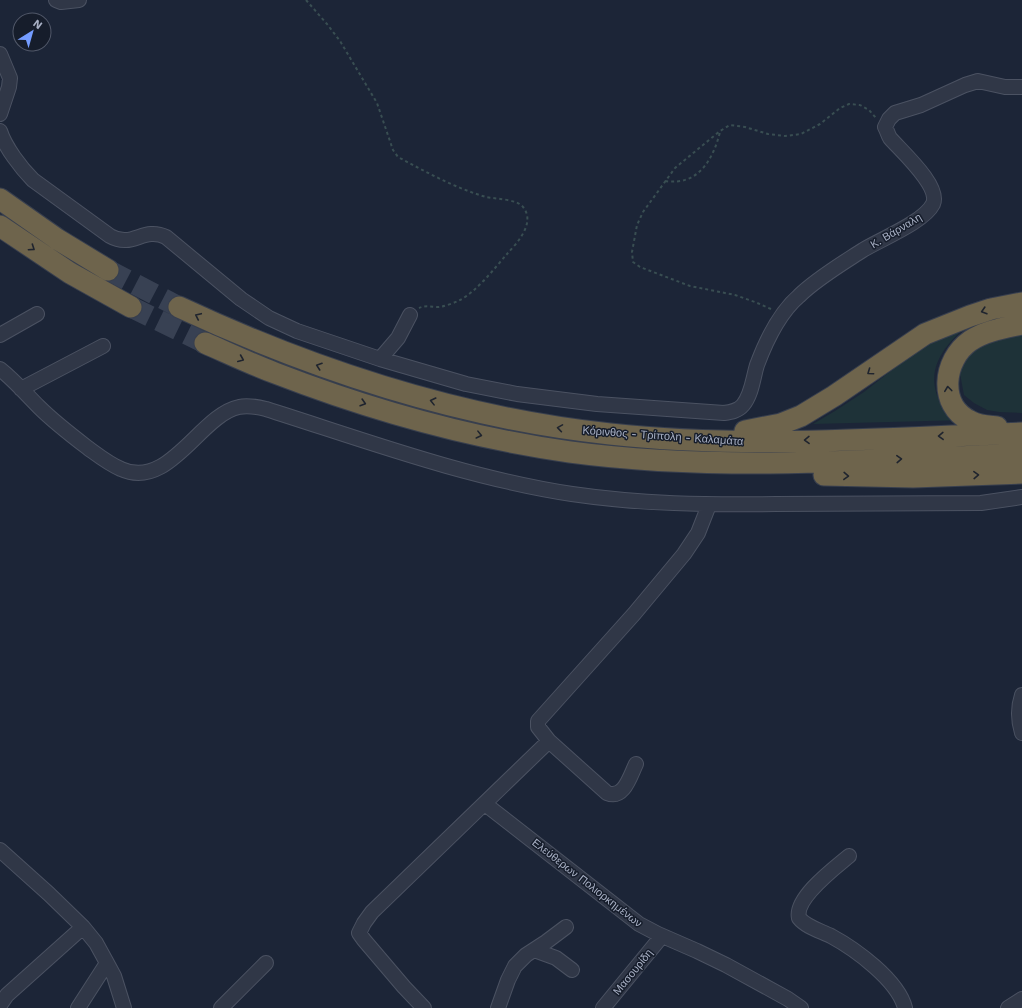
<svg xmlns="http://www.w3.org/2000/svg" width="1022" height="1008" viewBox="0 0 1022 1008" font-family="'Work Sans',sans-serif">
<rect width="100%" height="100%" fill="#1c2537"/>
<path fill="#1e3238" d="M197,324L494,424L1022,440V445L775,455L612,448L494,430L351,392L208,336L195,330Z
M968,325C948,342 928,364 936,392C938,399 941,407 946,411C951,415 960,417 966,420L813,424L835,411L864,392L915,352L935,340Z
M1022,328V413L999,412L987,410L974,403L964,395L960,374L961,364L976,346Z"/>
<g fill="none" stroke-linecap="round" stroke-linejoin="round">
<path stroke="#384153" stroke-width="21" stroke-dasharray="21 10" stroke-linecap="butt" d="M108,270L179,307
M131,307L205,343"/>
<g stroke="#4b5262" stroke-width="16">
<path id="minor" d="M56,0L61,2L79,0
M0,54L10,78L9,87L0,114
M0,131C5,147 21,168 33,180L110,236C133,249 143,226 166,237L241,299L269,318L297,331L380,359L466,384L517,394L597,404L724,413C731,412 738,411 743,405C752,394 753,378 757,365C766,341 779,313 799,296C816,279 843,263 863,250C881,239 924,222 933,204C941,186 901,151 890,138C888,135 887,130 885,127L889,119L895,113L921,105L965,85L978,81L1005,87H1022
M0,335L37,314
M380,359L398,338L410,315
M0,369C14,380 26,394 39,407C54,422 71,435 88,448C99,456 109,464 121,469C169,491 200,415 239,407C247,405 258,407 266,409C367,441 467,478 572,494C640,504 708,505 776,504C845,504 913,503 981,503L1022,497
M21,389L103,346
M1022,695C1018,707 1018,720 1022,733
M636,764C630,776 624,800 607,793L549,741L538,727V721L634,614L684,554L698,533L709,505
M485,804L639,924L658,934L697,951L726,965L788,999L801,1008
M0,850L49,894L83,927L96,943L107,963L114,976L124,1008
M849,856C836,867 794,898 799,918C806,927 821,931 831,936C855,949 898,980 905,1008
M534,950L556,958L572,970
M0,1005L7,995L83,927
M78,1008L107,963
M221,1008L266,963
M424,1008L404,987L364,940L359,933L364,923L372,912L549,741
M498,1008L508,980L515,966L526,955L546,942L566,927
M603,1008L662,936
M1008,1008L1022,999"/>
</g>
<g stroke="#383f4e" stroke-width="23">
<path id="highway" d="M0,199L57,239L108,270
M0,226L70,273L131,307
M179,307C316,371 460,418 610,434C746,449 886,438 1022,433
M205,343C228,353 251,364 275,373C368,409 471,438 570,452C720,472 872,460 1022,454
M997,427C988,426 978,426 970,421C938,405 943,360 970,341C985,331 1004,328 1022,324
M745,431L781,424L801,416L834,396L925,334L970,316L991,309L1022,303
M824,475L913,477L1022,473"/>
</g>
<path stroke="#394e52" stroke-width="2" stroke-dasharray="3 3" stroke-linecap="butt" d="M306,0L327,24L340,41L377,103L393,150L398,157C426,172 455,188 486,197C496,199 517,199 523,207C536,223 517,243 507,254C494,269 477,291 460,300C454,303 446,306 439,307C432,307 426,305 419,308
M665,181C698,186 713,160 720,132
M771,309L755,302L735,295L690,286L640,267L633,262L632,252L637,225L643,212L675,168L720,131L730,125L745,127L768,134L785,136L801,134L820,124L840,108L849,104L860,105L869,110L876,118"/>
<use href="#minor" stroke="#303747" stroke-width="14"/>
<use href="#highway" stroke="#6e644c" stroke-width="21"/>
</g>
<defs><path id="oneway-chevron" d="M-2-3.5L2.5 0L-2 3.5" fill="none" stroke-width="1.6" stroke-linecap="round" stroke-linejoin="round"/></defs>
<g stroke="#1f242e">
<use href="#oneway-chevron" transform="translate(32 248) rotate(34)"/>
<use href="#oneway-chevron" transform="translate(984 311) rotate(163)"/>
<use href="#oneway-chevron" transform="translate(198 316) rotate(-155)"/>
<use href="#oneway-chevron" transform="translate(241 359) rotate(23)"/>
<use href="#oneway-chevron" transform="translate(319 366) rotate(-161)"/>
<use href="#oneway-chevron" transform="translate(870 372) rotate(145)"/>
<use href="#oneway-chevron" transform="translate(948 389) rotate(-97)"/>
<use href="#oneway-chevron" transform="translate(433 401) rotate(-166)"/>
<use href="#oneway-chevron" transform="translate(363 403) rotate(17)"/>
<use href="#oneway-chevron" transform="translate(560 428) rotate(-171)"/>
<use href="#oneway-chevron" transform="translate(479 435) rotate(14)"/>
<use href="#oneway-chevron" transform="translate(941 436) rotate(178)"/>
<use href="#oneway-chevron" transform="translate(807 440) rotate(179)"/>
<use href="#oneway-chevron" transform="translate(899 459) rotate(-3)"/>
<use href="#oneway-chevron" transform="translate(976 475) rotate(-2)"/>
<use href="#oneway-chevron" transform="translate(846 476) rotate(2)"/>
</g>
<g text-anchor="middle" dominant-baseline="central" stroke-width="3" stroke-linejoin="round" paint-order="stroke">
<g font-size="11" fill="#a9b1c5" stroke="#161d2b">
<text transform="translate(896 231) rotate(-31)">Κ. Βάρναλη</text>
<text transform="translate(663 436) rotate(4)">Κόρινθος - Τρίπολη - Καλαμάτα</text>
<text transform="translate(587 883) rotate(38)">Ελεύθερων Πολιορκημένων</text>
<text transform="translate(633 972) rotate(-51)">Μασουρίδη</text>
</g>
</g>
<g transform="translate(32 32) rotate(37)"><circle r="19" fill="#161d2b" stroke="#515869"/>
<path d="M0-3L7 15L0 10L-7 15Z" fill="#749cff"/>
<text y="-6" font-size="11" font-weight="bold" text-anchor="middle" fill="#a9b1c5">N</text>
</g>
</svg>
